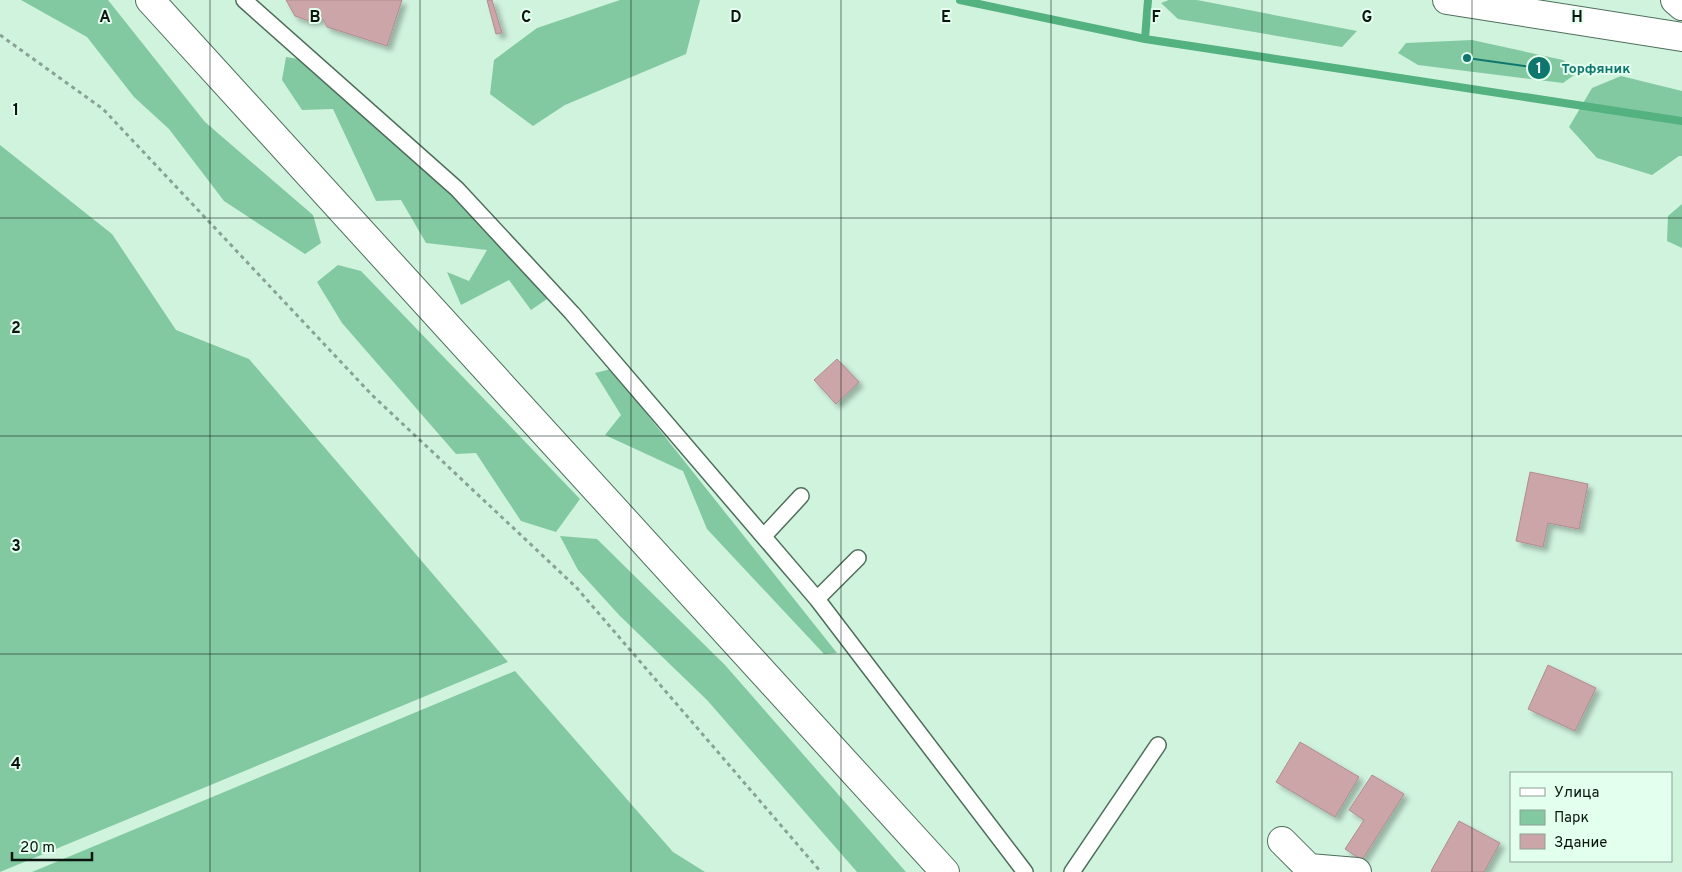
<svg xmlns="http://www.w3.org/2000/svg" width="1682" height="872" viewBox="0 0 1682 872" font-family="Overpass,sans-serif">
<defs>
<filter id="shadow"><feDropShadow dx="4.5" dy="4.5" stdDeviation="2.5" flood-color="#0004"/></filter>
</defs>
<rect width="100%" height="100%" fill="#d0f3de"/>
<path fill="#82c9a1" d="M21,0H108L205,122L313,215L321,243L305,254L224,201L169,129L134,97L87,37Z
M620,0H700L686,54L565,105L533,126L490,94L494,60L537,28Z
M1169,0H1197L1357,31L1342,47L1178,19L1161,3Z
M1472,40L1563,60L1577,73L1563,83L1418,65L1398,53L1406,43Z
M286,57L305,60L525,261L547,299L531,310L509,280L461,305L447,272L469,281L487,250L426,243L401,200L376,201L333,109L302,110L282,80Z
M1621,76L1682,91V156H1679L1652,175L1597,158L1569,127L1592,88Z
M0,145L112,234L176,330L249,359L508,662L0,872Z
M1682,204V248L1667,241L1668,216Z
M338,265L361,271L580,499L556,532L521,521L476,453L456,454L342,323L317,282Z
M611,369L837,653L824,654L707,529L683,471L605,435L621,415L595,373Z
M560,536L597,539L725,665L906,872H857L707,700L620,616L578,570Z
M515,671L673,852L705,872H32Z"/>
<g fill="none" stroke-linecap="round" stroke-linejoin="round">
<path stroke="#54b180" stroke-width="8" d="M960,0L1145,39L1148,0
M1145,39L1682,121"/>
</g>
<path fill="#cca5a8" stroke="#b28c8f" filter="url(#shadow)" d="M286,0H402L387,46L327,27L323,19L309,21L295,16Z
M487,0H492L502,33L496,34Z
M837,359L859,382L836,404L814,380Z
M1530,472L1588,484L1579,529L1548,523L1543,547L1516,541Z
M1548,665L1596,688L1575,731L1528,709Z
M1300,742L1359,777L1335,817L1276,782Z
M1372,775L1404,794L1362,860L1345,849L1364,820L1349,810Z
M1459,821L1500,843L1484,872H1432L1431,871Z"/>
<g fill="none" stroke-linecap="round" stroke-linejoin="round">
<g stroke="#4e6e5b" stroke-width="18">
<path id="service" d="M244,0L457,189L572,313L817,599L1025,872
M764,536L801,496
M817,599L858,558
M1072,872L1158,745"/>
</g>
<g stroke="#4e6e5b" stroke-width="30">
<path id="minor" d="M1282,841L1309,868L1357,872"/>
</g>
<g stroke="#4e6e5b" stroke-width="30">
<path id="secondary" d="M150,0L945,872"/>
</g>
<g stroke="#4e6e5b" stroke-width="30">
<path id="trunk" d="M1447,0L1682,37
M1675,0L1682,6"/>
</g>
<path stroke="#88a393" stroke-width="3" stroke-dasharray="4 4" stroke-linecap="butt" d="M0,35L103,109L372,395L576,587L821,872"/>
<use href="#service" stroke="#fff" stroke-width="15"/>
<use href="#minor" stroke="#fff" stroke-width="28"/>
<use href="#secondary" stroke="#fff" stroke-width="28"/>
<use href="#trunk" stroke="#fff" stroke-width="28"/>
</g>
<path fill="none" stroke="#09150e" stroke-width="1" stroke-opacity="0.55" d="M210,0V872M420,0V872M631,0V872M841,0V872M1051,0V872M1262,0V872M1472,0V872M0,218H1682M0,436H1682M0,654H1682"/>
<g font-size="16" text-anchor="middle" font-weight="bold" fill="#09150e" stroke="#e3ffed" stroke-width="4" stroke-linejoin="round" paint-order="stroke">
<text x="105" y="22">A</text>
<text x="315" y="22">B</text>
<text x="526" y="22">C</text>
<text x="736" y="22">D</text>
<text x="946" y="22">E</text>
<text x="1156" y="22">F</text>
<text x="1367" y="22">G</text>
<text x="1577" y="22">H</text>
<text x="16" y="115">1</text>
<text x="16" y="333">2</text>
<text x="16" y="551">3</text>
<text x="16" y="769">4</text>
</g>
<path fill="none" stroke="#0f766e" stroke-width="2" d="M1467 58L1539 68"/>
<g fill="#0f766e" stroke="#e3ffed" stroke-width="2">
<circle cx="1467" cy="58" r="5"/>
<circle cx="1539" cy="68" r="12"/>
</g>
<g font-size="15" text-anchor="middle" font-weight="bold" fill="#fff">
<text x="1539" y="73">1</text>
</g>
<g font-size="14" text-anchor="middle" font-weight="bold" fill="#0f766e" stroke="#e3ffed" stroke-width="4" stroke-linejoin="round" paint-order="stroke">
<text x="1596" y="73">Торфяник</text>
</g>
<rect x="1510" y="772" width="162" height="90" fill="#e3ffed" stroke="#8ca194"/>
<rect x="1520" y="788" width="25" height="8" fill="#ffffff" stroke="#8ca194"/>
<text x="1554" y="797" font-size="15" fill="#09150e">Улица</text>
<rect x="1520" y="810" width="25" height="15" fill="#82c9a1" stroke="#8ca194"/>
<text x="1554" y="822" font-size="15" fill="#09150e">Парк</text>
<rect x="1520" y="834" width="25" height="15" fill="#cca5a8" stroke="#8ca194"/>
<text x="1554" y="847" font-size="15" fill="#09150e">Здание</text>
<path d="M12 852v8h80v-8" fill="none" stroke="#09150e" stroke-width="2.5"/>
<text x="20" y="852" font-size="15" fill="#09150e" stroke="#e3ffed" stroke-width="4" paint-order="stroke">20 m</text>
</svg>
